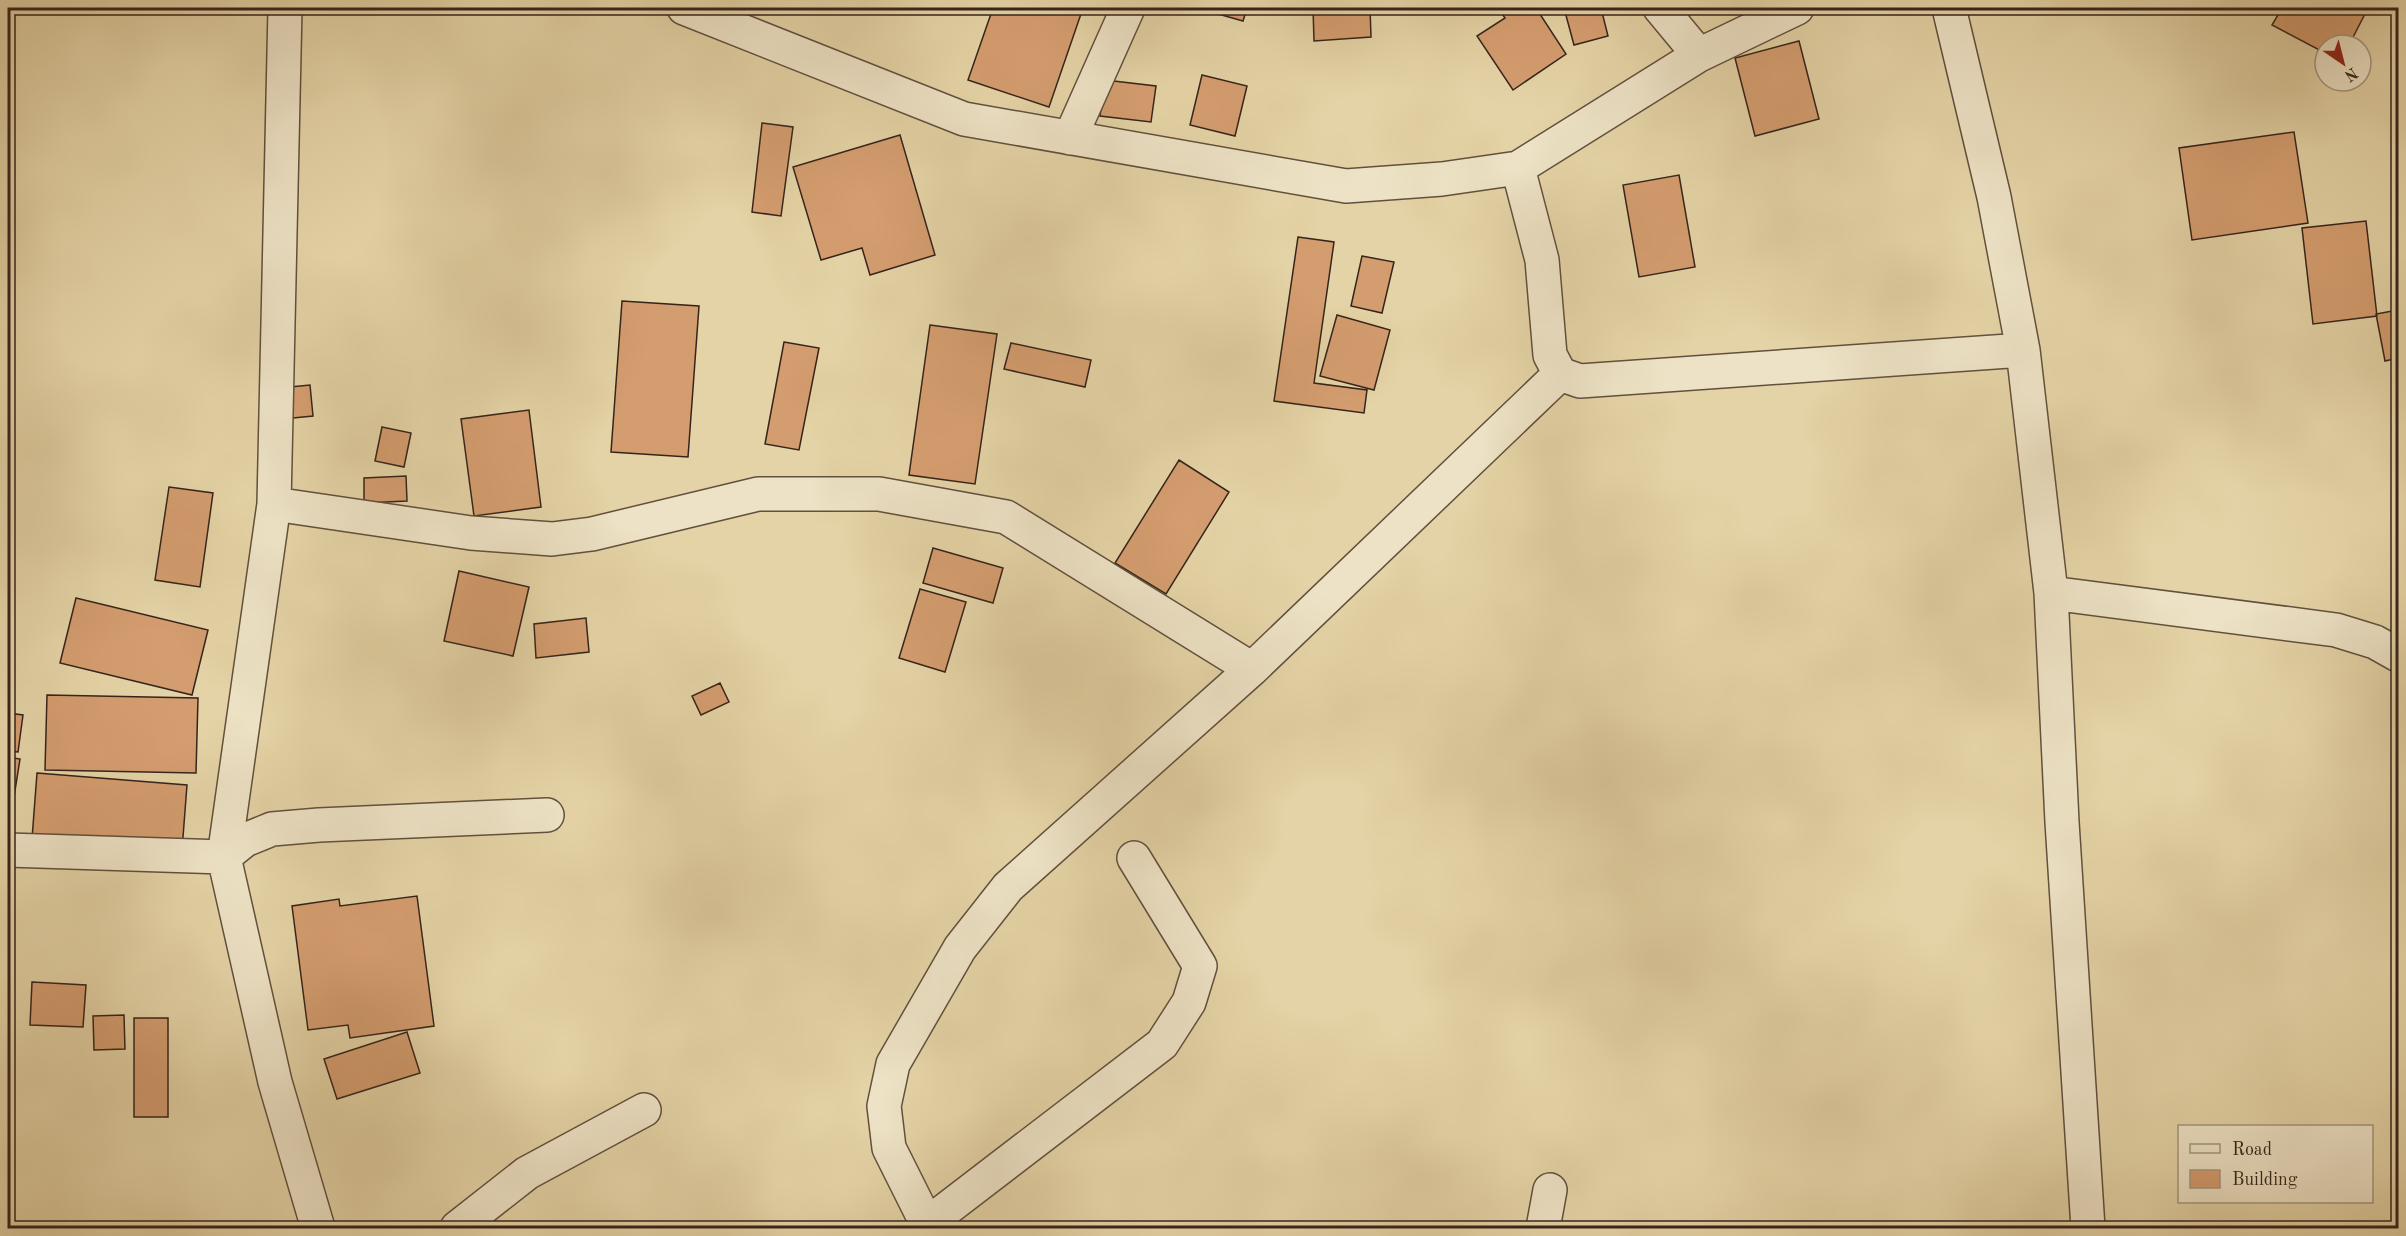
<svg xmlns="http://www.w3.org/2000/svg" width="2406" height="1236" viewBox="0 0 2406 1236" font-family="'Old Standard TT',serif">
<rect width="100%" height="100%" fill="#e4d3a6"/>
<filter id="stains"><feTurbulence type="fractalNoise" baseFrequency=".00333" numOctaves="4"/><feColorMatrix values="0 0 0 0 .2 0 0 0 0 .09 0 0 0 0 .02 0 0 0 .5 -.17"/></filter>
<radialGradient id="worn" r=".72"><stop offset=".6" stop-color="#630" stop-opacity="0"/><stop offset="1" stop-color="#630" stop-opacity=".3"/></radialGradient>
<path fill="#d49d6f" stroke="#36241b" stroke-width="1.5" d="M993,8H1083L1049,107L968,80Z
M1197,8H1247L1243,21Z
M1313,8H1370L1371,37L1314,41Z
M1498,8H1536L1566,54L1513,90L1477,36L1505,18Z
M1564,8H1601L1608,36L1574,45Z
M2282,8H2368L2349,45H2325V53L2272,25Z
M2282,8H2368L2349,45H2325V53L2272,25Z
M1799,41L1819,119L1755,136L1735,58Z
M1202,75L1247,86L1235,136L1190,125Z
M1105,80L1156,86L1151,122L1100,116Z
M762,123L793,127L781,216L752,212Z
M2294,132L2308,223L2192,240L2179,148Z
M2294,132L2308,223L2192,240L2179,148Z
M900,135L935,255L870,275L862,248L821,260L793,167Z
M1679,175L1695,267L1639,277L1623,185Z
M2366,221L2377,316L2313,324L2302,228Z
M2366,221L2377,316L2313,324L2302,228Z
M1298,237L1334,242L1314,383L1367,390L1364,413L1274,401Z
M1362,256L1394,262L1382,313L1351,306Z
M622,301L699,306L688,457L611,452Z
M2398,310V358L2385,361L2376,314Z
M2398,310V358L2385,361L2376,314Z
M1337,315L1390,330L1374,390L1320,376Z
M930,325L997,334L975,484L909,475Z
M784,342L819,348L799,450L765,444Z
M1011,343L1091,360L1085,387L1004,369Z
M310,385L313,416L283,419L280,388Z
M529,410L541,507L474,516L461,419Z
M382,427L411,433L404,467L375,461Z
M1179,460L1229,492L1166,594L1115,563Z
M406,476L407,501L364,503V478Z
M169,487L213,493L200,587L155,580Z
M933,548L1003,568L993,603L923,583Z
M459,571L529,587L513,656L444,641Z
M920,589L966,602L945,672L899,658Z
M76,598L208,630L192,695L60,663Z
M586,618L589,652L536,658L534,624Z
M720,683L729,702L701,715L692,696Z
M47,695L198,698L196,773L45,770Z
M8,713L23,715L18,752L8,751Z
M8,757L20,759L8,835Z
M37,773L187,785L182,850L32,839Z
M417,896L434,1026L350,1038L348,1025L308,1030L292,906L339,899L340,906Z
M32,982L86,985L83,1027L30,1025Z
M124,1015L125,1049L94,1050L93,1016Z
M134,1018H168V1117H134Z
M407,1032L420,1073L337,1099L324,1059Z"/>
<g fill="none" stroke-linecap="round" stroke-linejoin="round">
<g stroke="#62503e" stroke-width="36">
<path id="minor" d="M285,8L274,504L224,857L275,1082L318,1228
M684,8L964,119L1346,186L1442,179L1518,168L1699,55L1797,8
M1660,8L1699,55
M1949,8L1994,197L2023,350L2051,593L2062,822L2088,1228
M1070,138L1128,8
M1518,168L1542,260L1550,355L1560,374L1580,381L2023,350
M274,504L471,533L552,539L592,534L758,494H879L1006,517L1252,669
M2051,593L2336,630L2375,642L2398,655
M8,850L224,857L245,840L272,829L319,825L547,815
M927,1224L1162,1044L1189,1002L1200,966L1134,858
M457,1228L527,1173L644,1110
M929,1228L889,1148L884,1106L893,1064L960,948L1008,887L1252,669L1560,374
M1543,1228L1550,1190"/>
</g>
<use href="#minor" stroke="#ede2c5" stroke-width="33"/>
</g>
<rect width="2406" height="1236" fill="none" stroke="#e4d3a6" stroke-width="30"/>
<rect x="9" y="9" width="2388" height="1218" fill="none" stroke="#36241b" stroke-width="3"/>
<rect x="15" y="15" width="2376" height="1206" fill="none" stroke="#36241b" stroke-width="1.5"/>
<rect x="2178" y="1125" width="195" height="78" fill="#ede2c5" stroke="#a49681" stroke-width="1.5"/>
<rect x="2190" y="1144" width="30" height="9" fill="#ede2c5" stroke="#a49681" stroke-width="1.5"/>
<text x="2232" y="1155" font-size="18" fill="#36241b">Road</text>
<rect x="2190" y="1170" width="30" height="18" fill="#d49d6f" stroke="#a49681" stroke-width="1.5"/>
<text x="2232" y="1185" font-size="18" fill="#36241b">Building</text>
<g transform="translate(2343 63) rotate(145)"><circle r="28" fill="#ede2c5" stroke="#a49681" stroke-width="1.5"/>
<path d="M0-4.5L10 22L0 15L-10 22Z" fill="#8f2418"/>
<text y="-9" font-size="16" font-weight="bold" text-anchor="middle" fill="#36241b">N</text>
</g>
<rect width="100%" height="100%" filter="url(#stains)"/>
<rect width="100%" height="100%" fill="url(#worn)"/>
</svg>
